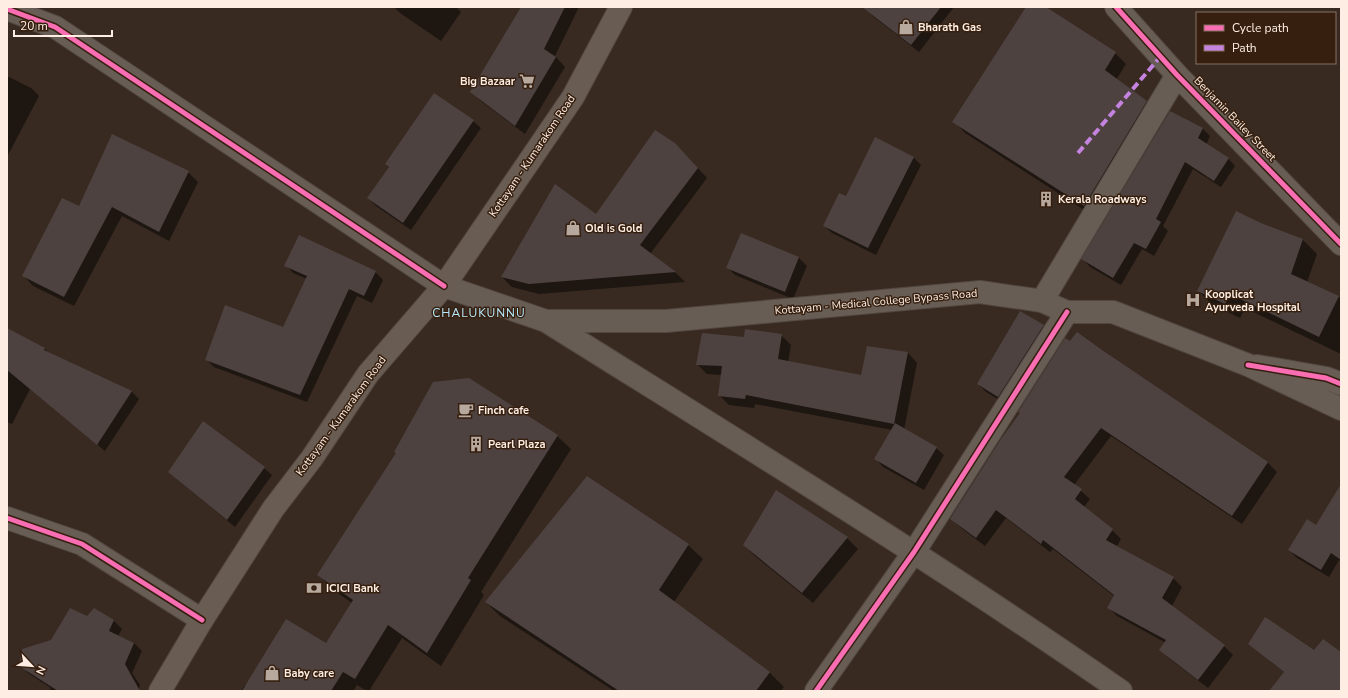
<svg xmlns="http://www.w3.org/2000/svg" width="1348" height="698" viewBox="0 0 1348 698" font-family="'Nunito Sans',sans-serif">
<rect width="100%" height="100%" fill="#382a21"/>
<path fill="#0007" d="M394,7H456L461,12L441,41L400,13Z
M521,7H579L555,56L565,67L525,134L481,101L472,92L522,8Z
M868,7H954L919,52L874,17L866,9Z
M1027,7H1044L1115,53L1126,64L1116,80L1146,102L1158,113L1095,217L965,133L954,121Z
M7,76L31,88L39,96L7,157Z
M1171,112L1203,129L1210,136L1206,145L1228,158L1235,166L1221,187L1193,169L1163,226L1168,231L1154,256L1142,249L1121,285L1090,267L1083,259Z
M473,121L481,128L411,230L376,206L368,198L389,168L386,164Z
M685,154L707,178L650,254L676,273L685,282L539,294L512,287L502,277L597,215Z
M913,157L921,165L876,255L832,233L824,226L847,197Z
M188,172L198,182L169,241L122,216L74,306L33,286L24,276L80,208Z
M1261,224L1303,240L1317,254L1307,282L1338,296L1341,299V354L1245,308L1240,318L1213,305L1198,291Z
M741,234L799,258L807,266L793,299L735,275L727,267Z
M286,265L375,272L383,280L372,303L357,296L307,402L214,367L206,359L284,329L307,279L293,273Z
M1043,326L1051,334L1006,404L986,392L978,384Z
M7,329L45,349L51,355L132,392L139,399L105,451L30,389L12,424L7,422Z
M781,335L791,345L788,362L862,376L908,353L917,363L904,430L936,448L944,455L924,490L883,467L876,459L892,430L755,404L754,408L729,405L719,395L722,375L707,374L697,364L745,339Z
M1101,351L1268,463L1277,472L1242,524L1111,436L1074,485L1090,499L1084,507L1112,530L1121,539L1117,546L1173,578L1182,587L1172,606L1224,646L1233,655L1208,688L1170,659L1161,650L1166,643L1117,616L1108,607L1114,596L1053,549L1050,552L1006,518L985,546L961,528L951,518Z
M557,436L571,449L481,592L484,595L441,666L402,638L369,691H367L357,685L353,691H241L245,685L246,686L327,645L352,603L332,589L319,575Z
M264,468L272,475L235,527L178,480L170,472Z
M588,477L688,545L703,559L674,602L770,673L784,687L781,691H614L500,616L486,602Z
M777,491L847,538L858,549L813,603L755,556L744,545Z
M1341,493V562L1339,560L1329,577L1297,558L1289,550L1316,526Z
M95,609L114,621L122,629L118,636L134,643L142,651L132,673L140,685L138,691H49L51,688L28,673L21,665L52,641L87,617Z
M1249,644L1341,654V691H1274L1285,673L1257,651Z"/>
<path fill="#4e4240" d="M521,7H565L544,49L556,57L515,126L470,92Z
M862,7H941L911,45Z
M1026,7H1046L1116,52L1105,70L1147,101L1084,206L952,122Z
M434,93L474,120L403,223L367,198L389,167L385,164Z
M1170,111L1203,128L1198,138L1229,158L1214,181L1185,162L1156,219L1161,222L1146,249L1134,243L1113,278L1081,259Z
M655,130L675,143L698,168L640,245L676,272L529,284L501,277L555,184L596,214Z
M112,134L189,171L159,232L112,207L64,297L22,276L62,198L79,206Z
M875,137L914,157L868,248L823,226L839,193L846,196Z
M1236,211L1261,223L1303,239L1291,274L1339,296L1319,337L1230,294L1225,304L1197,291Z
M741,233L799,257L785,292L726,268Z
M299,235L376,271L364,296L349,289L300,395L205,360L225,305L283,327L307,276L284,266Z
M1020,311L1044,325L998,397L977,384Z
M7,328L45,348L44,350L132,391L97,445L7,370Z
M745,329L782,334L778,359L861,375L867,346L908,352L894,424L746,395L745,399L718,396L722,366L696,365L702,333L744,337Z
M1077,332L1102,350L1268,462L1232,516L1101,428L1064,477L1082,489L1075,499L1113,529L1106,540L1174,577L1162,598L1225,645L1198,680L1159,650L1166,640L1107,608L1114,595L1043,540L1041,544L996,510L976,538L950,519L1001,439L1020,413L1018,412L1065,338L1070,341Z
M469,378L558,435L468,578L471,580L427,653L388,625L355,679L343,672L331,691H242L286,619L326,643L353,600L317,575L396,453L394,452L433,382Z
M203,421L265,467L227,520L168,472Z
M895,423L937,447L916,483L874,459Z
M587,476L689,544L659,590L770,672L756,691H619L485,602Z
M1341,484V560L1331,553L1321,570L1288,550L1307,519L1316,525Z
M776,490L848,537L802,593L743,545Z
M70,608L87,616L94,608L114,620L109,631L134,643L125,664L140,691H58L19,666L22,649L51,640Z
M1265,617L1314,650L1323,639L1341,652V691H1269L1284,672L1248,644Z"/>
<g fill="none" stroke-linecap="round" stroke-linejoin="round">
<g stroke="#534740" stroke-width="24">
<path id="street" d="M1116,7L1177,75L1341,244
M7,9L55,27L444,286
M1042,301L1177,75
M1257,366L1326,378L1341,384
M7,518L82,544L202,620
M816,691L914,552L1067,312"/>
</g>
<g stroke="#534740" stroke-width="24">
<path id="secondary" d="M444,286L546,321H666L980,292L1042,301L1067,312H1113L1248,365L1341,409
M546,321C739,442 934,561 1121,691"/>
</g>
<g stroke="#534740" stroke-width="24">
<path id="primary" d="M160,691L202,620L273,509L312,458L368,374L444,286L573,97L621,7"/>
</g>
<use href="#street" stroke="#675d55" stroke-width="22"/>
<use href="#secondary" stroke="#675d55" stroke-width="22"/>
<use href="#primary" stroke="#695d53" stroke-width="22"/>
<path stroke="#c483df" stroke-width="4" stroke-dasharray="8 4" stroke-linecap="butt" d="M1078,153L1161,56"/>
<g stroke="#361f0e" stroke-width="8">
<path id="cycleway" d="M1116,7L1177,75L1341,244
M7,9L55,27L444,286
M1248,365L1326,378L1341,384
M7,518L82,544L202,620
M816,691L914,552L1067,312"/>
</g>
<use href="#cycleway" stroke="#f96db3" stroke-width="5"/>
</g>
<defs>
<g id="shop-bare" transform="scale(1.2)"><path d="M-5-2.5h2.3a2.7 3.5 0 0 1 5.4 0H5L5.5 6h-11ZM-1.5-2.5h3a1.5 2.3 0 0 0-3 0Z" fill="#b8a99e" stroke="#361f0e" stroke-width="2.5" paint-order="stroke"/></g>
<g id="supermarket-bare" transform="scale(1.2)"><path d="M-6-5.5h2.5l.6 2H6L4.5 2H-2.5L-4.4-4H-6ZM-1.5 3.2a1.3 1.3 0 1 0 .1 0ZM3 3.2a1.3 1.3 0 1 0 .1 0Z" fill="#b8a99e" stroke="#361f0e" stroke-width="2.5" paint-order="stroke"/></g>
<g id="building-bare" transform="scale(1.2)"><path d="M-4-6H4V6H1V3H-1V6H-4ZM-2.5-4.3h1.7v1.8h-1.7ZM.8-4.3h1.7v1.8H.8ZM-2.5-1h1.7V.8h-1.7ZM.8-1h1.7V.8H.8Z" fill="#b8a99e" stroke="#361f0e" stroke-width="2.5" paint-order="stroke"/></g>
<g id="hospital-bare" transform="scale(1.2)"><path d="M-5-5h3v3.5h4V-5h3V5h-3V1.5h-4V5h-3Z" fill="#b8a99e" stroke="#361f0e" stroke-width="2.5" paint-order="stroke"/></g>
<g id="cafe-bare" transform="scale(1.2)"><path d="M-5.5-4.5H6V0H3Q3 3.5 0 3.5H-2.5Q-5.5 3.5-5.5 0ZM3-3.2v2h1.7v-2ZM-6 4.5H4V6H-6Z" fill="#b8a99e" stroke="#361f0e" stroke-width="2.5" paint-order="stroke"/></g>
<g id="bank-bare" transform="scale(1.2)"><path d="M-6-4H6V4H-6ZM0-2.3a2.3 2.3 0 1 0 0 4.6a2.3 2.3 0 1 0 0-4.6Z" fill="#b8a99e" stroke="#361f0e" stroke-width="2.5" paint-order="stroke"/></g>
</defs>
<g fill-rule="evenodd">
<use href="#shop-bare" x="906" y="27"/>
<use href="#supermarket-bare" x="527" y="81"/>
<use href="#building-bare" x="1046" y="199"/>
<use href="#shop-bare" x="573" y="228"/>
<use href="#hospital-bare" x="1193" y="300"/>
<use href="#cafe-bare" x="466" y="410"/>
<use href="#building-bare" x="476" y="444"/>
<use href="#bank-bare" x="314" y="588"/>
<use href="#shop-bare" x="272" y="673"/>
</g>
<g text-anchor="middle" dominant-baseline="central" stroke-width="3" stroke-linejoin="round" paint-order="stroke">
<g font-size="11" font-weight="bold" fill="#fdede2" stroke="#361f0e" text-anchor="start">
<text x="918" y="27">Bharath Gas</text>
<text x="515" y="81" text-anchor="end">Big Bazaar</text>
<text x="1058" y="199">Kerala Roadways</text>
<text x="585" y="228">Old is Gold</text>
<text x="1205" y="294">Kooplicat<tspan x="1205" dy="13">Ayurveda Hospital</tspan></text>
<text x="478" y="410">Finch cafe</text>
<text x="488" y="444">Pearl Plaza</text>
<text x="326" y="588">ICICI Bank</text>
<text x="284" y="673">Baby care</text>
</g>
<g font-size="11" fill="#fdede2" stroke="#361f0e">
<text transform="translate(1235 119) rotate(46)">Benjamin Bailey Street</text>
<text transform="translate(532 156) rotate(-56)">Kottayam - Kumarakom Road</text>
<text transform="translate(876 302) rotate(-5)">Kottayam - Medical College Bypass Road</text>
<text transform="translate(341 416) rotate(-54)">Kottayam - Kumarakom Road</text>
</g>
<g font-size="12" letter-spacing="1" fill="#b6eafe" stroke="#361f0e">
<text x="479" y="313">CHALUKUNNU</text>
</g>
</g>
<rect width="1348" height="698" fill="none" stroke="#fdede2" stroke-width="16"/>
<rect x="1196" y="12" width="140" height="52" fill="#361f0e" stroke="#867163"/>
<rect x="1204" y="25" width="20" height="6" fill="#f96db3" stroke="#867163"/>
<text x="1232" y="32" font-size="12" fill="#fdede2">Cycle path</text>
<rect x="1204" y="45" width="20" height="6" fill="#c483df" stroke="#867163"/>
<text x="1232" y="52" font-size="12" fill="#fdede2">Path</text>
<g transform="translate(32 666) rotate(116)" stroke="#361f0e" stroke-width="3" paint-order="stroke">
<path d="M0-3L7 15L0 10L-7 15Z" fill="#fdede2"/>
<text y="-6" font-size="11" font-weight="bold" text-anchor="middle" fill="#fdede2">N</text>
</g>
<path d="M14 30v6h98v-6" fill="none" stroke="#fdede2" stroke-width="2"/>
<text x="20" y="30" font-size="12" fill="#fdede2" stroke="#361f0e" stroke-width="3" paint-order="stroke">20 m</text>
</svg>
